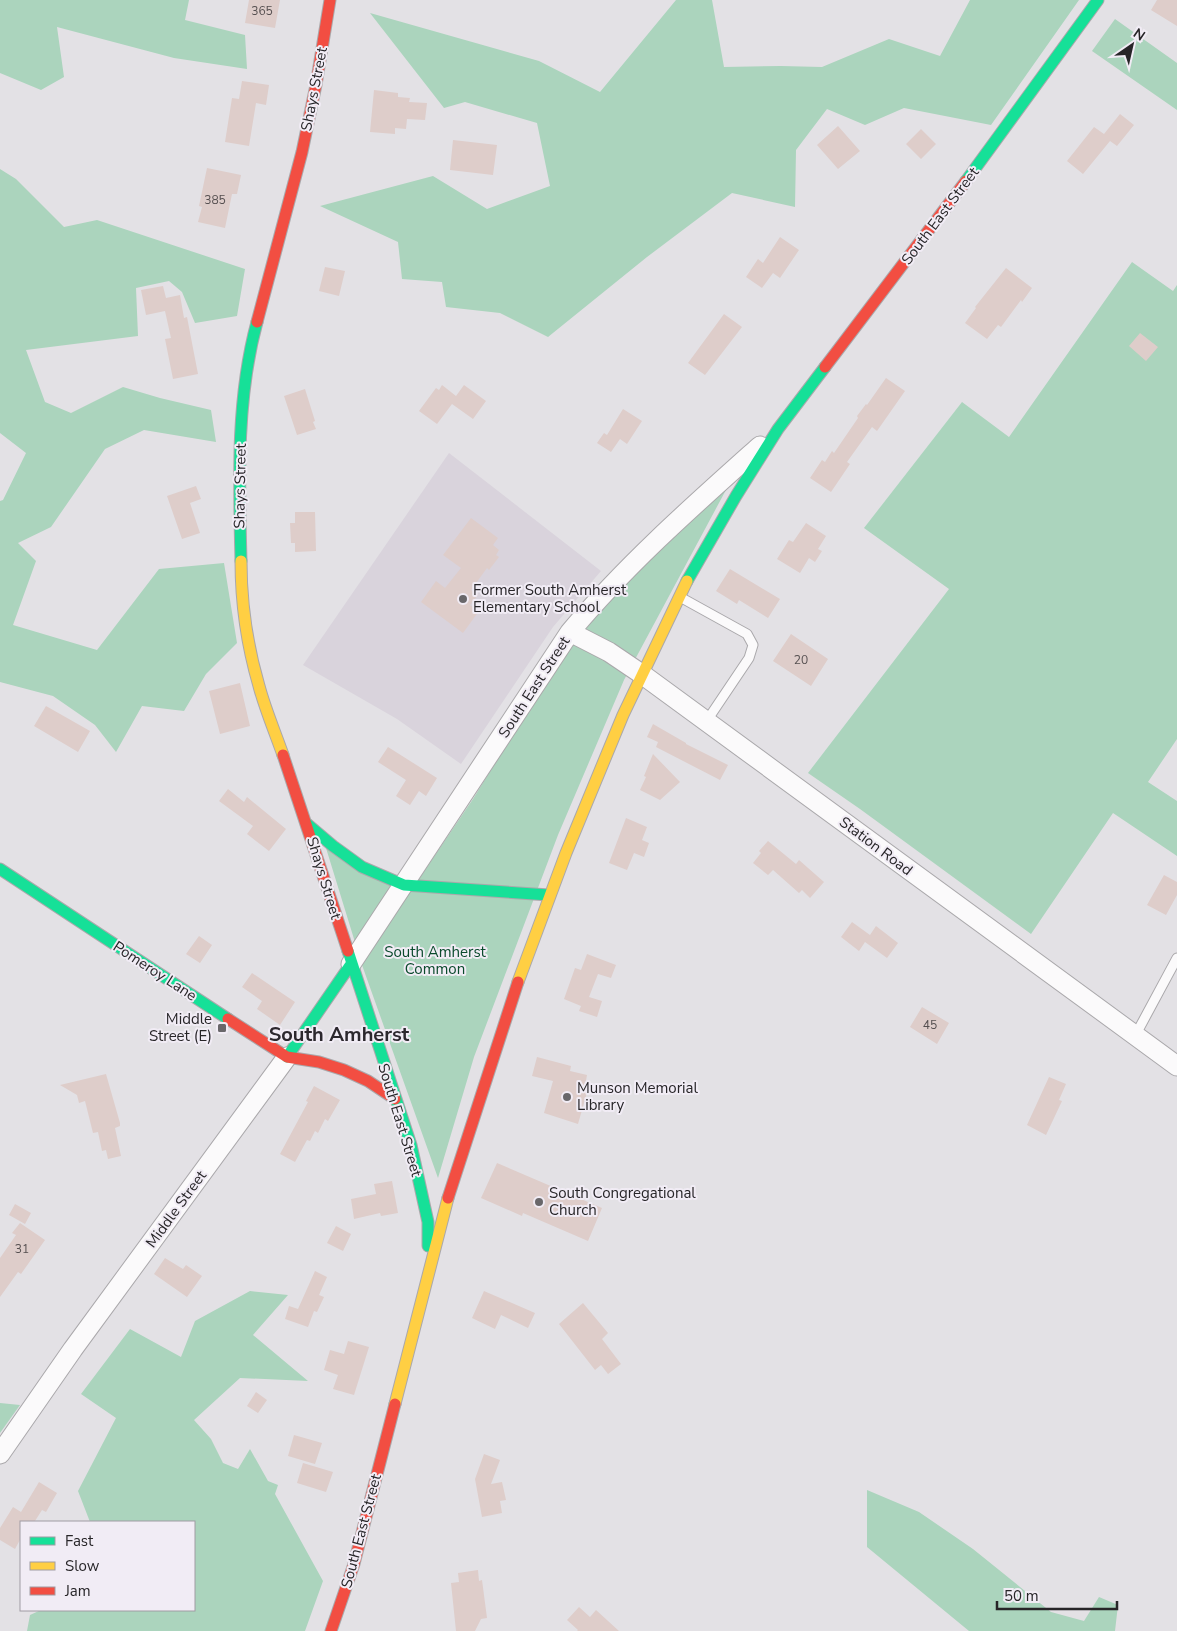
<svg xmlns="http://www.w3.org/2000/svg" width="1177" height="1631" viewBox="0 0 1177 1631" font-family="'Nunito Sans',sans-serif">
<rect width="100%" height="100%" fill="#e3e1e5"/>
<path fill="#d9d3dc" d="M449,453L601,571L553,627L461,764L397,719L303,665Z"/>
<path fill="#abd4bd" d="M0,0H189L185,20L245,35L247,69L174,58L57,27L64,77L41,90L0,73Z
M676,0H712L724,67L781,66L822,67L889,39L940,56L970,0H1079L991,125L904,108L865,125L827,109L796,150L795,207L732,193L647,257L548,337L500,313L446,307L442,282L402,279L398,242L320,206L433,176L487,209L550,186L537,123L465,102L444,108L370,13L539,61L600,92Z
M1115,19L1177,63V110L1092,51Z
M0,169L16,179L64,227L97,220L245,269L237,316L195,323L182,292L169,281L136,288L138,336L26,350L45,402L71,413L123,387L160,398L211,410L216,442L144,430L105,449L51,527L18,543L36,561L13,625L97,650L159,569L224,563L237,643L206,674L184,711L142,706L116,752L95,725L53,696L0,682V501L3,500L26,453L0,433Z
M1132,262L1173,291L1177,285V739L1148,782L1177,801V856L1113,813L1031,934L860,809L808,773L949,589L864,528L962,402L1009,437Z
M727,488L624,680L558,835L474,1057L438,1178L362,965L326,848L408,895L473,799L575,633L722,489Z
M250,1291L288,1295L253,1335L308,1381L240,1378L194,1420L211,1439L223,1463L238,1469L250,1449L268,1481L278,1485L275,1494L323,1581L305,1631H27L30,1615L41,1610H194V1522H90L78,1491L116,1418L81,1394L130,1329L181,1357L195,1321Z
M0,1403L20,1405L0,1433Z
M867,1490L919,1512L973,1549L1051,1612L1084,1621L1099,1597L1118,1605L1115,1631H969L867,1547Z"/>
<path fill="#decdca" d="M249,0H280L275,28L245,23Z
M1157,0H1177V26L1151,10Z
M242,81L269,85L266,105L256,103L249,146L225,142L232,98L239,99Z
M374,90L398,93V97L410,98L409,102L427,103L425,120L407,119L406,129L395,128V134L370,132Z
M1120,114L1134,125L1117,146L1110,141L1083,174L1067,161L1094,127L1104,134Z
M838,126L860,151L838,169L817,145Z
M921,129L936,144L921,159L906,144Z
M453,140L497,145L493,175L450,170Z
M207,168L241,175L237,194H232L225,228L198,222L202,207L199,206Z
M780,237L799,250L780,278L773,273L762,288L746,277L758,259L763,263Z
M325,267L345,271L339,296L319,291Z
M1006,268L1032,288L1022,302L1021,300L1001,327L998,325L987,339L965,323L976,308L975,307Z
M163,286L166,298L180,295L184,318L187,317L198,374L173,379L165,339L171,338L165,311L146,315L141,290Z
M724,314L742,327L705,375L688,363Z
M1140,333L1158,347L1146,361L1129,346Z
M886,378L905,391L877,431L872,427L847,462L850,464L831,492L810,478L822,460L825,462L832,451L834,453L858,418L857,416L866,404L867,405Z
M442,385L456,396L464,385L486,401L473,419L452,404L437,424L419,411L436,388L439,390Z
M305,389L315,421L313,422L316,429L297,435L284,396Z
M623,409L642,421L627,444L620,439L611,452L597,443L604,433L607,435Z
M196,486L201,499L190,503L200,533L182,539L167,496Z
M295,512H315L316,551L295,552V543H291L290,523H295Z
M471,518L498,538L493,545L499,550L496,555L499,557L489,570L487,568L471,590L478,595L470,605L479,611L463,633L421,602L436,581L445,588L461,568L443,555Z
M806,523L826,536L818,549L822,551L815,562L809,558L800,573L777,559L789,540L793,542Z
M730,569L780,599L768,618L739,600L737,604L716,591Z
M791,634L828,659L811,686L773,661Z
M240,683L250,726L220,734L209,691Z
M46,706L90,731L78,752L34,726Z
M653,724L686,743V744L728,765L720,780L656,747L658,742L647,737Z
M388,747L437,778L426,796L419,791L410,805L396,796L406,780L378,762Z
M653,754L680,782L660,800L640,790L646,777L644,776Z
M228,789L244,802L247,797L286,829L269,851L247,834L253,826L219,801Z
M626,818L647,827L642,840L649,843L644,857L634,853L627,870L609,863Z
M768,841L796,864L799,860L824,882L810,898L802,890L799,893L773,870L768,875L753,863L761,853L759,851Z
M1164,875L1177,882V895L1166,915L1147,905Z
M852,922L870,935L876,926L898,943L887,958L865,942L859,951L841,937Z
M199,936L212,945L200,963L186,954Z
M587,954L616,965L611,978L598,974L589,997L602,1001L597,1017L579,1011L581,1006L564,999L575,968L581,970Z
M252,973L295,1002L280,1025L257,1009L262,1001L242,987Z
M922,1007L949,1023L937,1044L910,1027Z
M537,1057L571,1066L570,1071L587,1075L586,1081L590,1082L578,1124L544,1113L553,1081L532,1076Z
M106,1074L120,1123V1126L115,1128L121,1156L108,1159L106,1150L102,1151L98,1132L93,1133L85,1101L79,1103L77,1095L60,1085Z
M1049,1077L1066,1084L1059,1100L1062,1101L1046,1135L1027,1125Z
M314,1086L340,1100L328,1121L325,1119L318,1133L315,1131L310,1141L307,1140L295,1162L280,1154L308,1102L306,1101Z
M497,1163L602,1208L588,1241L523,1213L522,1216L481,1198Z
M392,1181L398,1213L381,1216L380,1213L354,1219L351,1199L376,1194L374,1184Z
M15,1204L31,1213L25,1224L9,1215Z
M20,1223L45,1240L21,1274L18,1272L0,1297V1258L16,1235L12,1233Z
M336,1226L351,1234L343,1251L327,1243Z
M165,1258L183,1269L186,1265L202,1276L187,1297L154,1274Z
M315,1271L327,1277L319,1295L324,1297L317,1312L314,1311L308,1327L285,1319L289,1306L298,1309Z
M484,1291L535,1313L528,1328L501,1315L495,1329L472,1318Z
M583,1303L608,1333L602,1339L621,1364L608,1374L601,1365L595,1370L559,1324Z
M348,1341L369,1347L354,1395L333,1389L338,1375L324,1370L330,1350L344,1354Z
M256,1392L267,1400L258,1413L247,1406Z
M294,1435L322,1443L315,1464L288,1456Z
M484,1454L500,1460L491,1484L502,1482L506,1500L500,1501L502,1513L482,1517L475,1479Z
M303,1463L333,1472L326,1492L297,1483Z
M39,1482L57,1493L46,1512L42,1510L35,1521L38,1522H21V1538L15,1549L0,1540V1528L13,1507L21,1512Z
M478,1570L479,1581L482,1580L487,1618L481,1619L475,1631H456L451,1583L459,1582L458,1573Z
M579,1607L590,1617L596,1610L619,1631H577L578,1630L567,1620Z"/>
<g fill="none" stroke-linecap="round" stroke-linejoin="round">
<g stroke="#aaa8ab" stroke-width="11">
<path id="lane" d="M680,597L747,634L753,645L749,658L706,722
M1135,1036L1177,958"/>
</g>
<g stroke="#aaa8ab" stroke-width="21">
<path id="street" d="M570,632L609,652L643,675L1177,1066
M351,964L570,632C627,564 694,505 760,446
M0,1454L73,1349L287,1057"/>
</g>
<g stroke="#aaa8ab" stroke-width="13">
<path id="fast" d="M966,181L1098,0
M241,561C239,481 236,399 257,322
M687,581L736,496L778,429L825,367
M307,824L333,846L362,867L404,885L549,895
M0,869L228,1019
M348,951L411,1145L428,1222V1246
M287,1057L351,964"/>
</g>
<g stroke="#aaa8ab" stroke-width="13">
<path id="slow" d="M241,561C241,603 247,645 259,686C265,709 275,732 283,755
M518,982L566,853L623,715L687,581
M395,1404L448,1198"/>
</g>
<g stroke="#aaa8ab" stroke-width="13">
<path id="jam" d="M257,322L302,152L316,85L330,0
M825,367L966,181
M283,755L348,951
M228,1019L287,1057L319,1062L344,1070L368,1081L395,1099
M448,1198L518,982
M331,1631L354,1564L395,1404"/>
</g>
<use href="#lane" stroke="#fbfafb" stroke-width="9"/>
<use href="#street" stroke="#fbfafb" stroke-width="19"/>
<use href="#fast" stroke="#16e098" stroke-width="11"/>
<use href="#slow" stroke="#ffcf43" stroke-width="11"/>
<use href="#jam" stroke="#f24e42" stroke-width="11"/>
</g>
<g fill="#69676a" stroke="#f1ecf5" stroke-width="2">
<circle cx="463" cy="599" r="5"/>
<rect x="217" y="1023" width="10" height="10" rx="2.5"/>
<circle cx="567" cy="1097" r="5"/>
<circle cx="539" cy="1202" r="5"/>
</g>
<g text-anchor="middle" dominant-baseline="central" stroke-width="4" stroke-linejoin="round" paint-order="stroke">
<g font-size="12" fill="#554f50">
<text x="262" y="11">365</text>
<text x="215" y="200">385</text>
<text x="801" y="660">20</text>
<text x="930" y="1025">45</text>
<text x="22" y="1249">31</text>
</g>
<g font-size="15" fill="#272528" stroke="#f1ecf5">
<text transform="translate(314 89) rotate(-79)">Shays Street</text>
<text transform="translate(940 216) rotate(-53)">South East Street</text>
<text transform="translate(240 486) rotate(-89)">Shays Street</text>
<text transform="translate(534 687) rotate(-57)">South East Street</text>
<text transform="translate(876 846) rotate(37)">Station Road</text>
<text transform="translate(324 878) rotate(73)">Shays Street</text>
<text transform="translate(155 971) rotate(33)">Pomeroy Lane</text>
<text transform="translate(400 1120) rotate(73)">South East Street</text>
<text transform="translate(176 1209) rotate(-54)">Middle Street</text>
<text transform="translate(361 1531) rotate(-75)">South East Street</text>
</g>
<g font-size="15" fill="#272528" stroke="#f1ecf5" text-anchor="start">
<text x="473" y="590">Former South Amherst<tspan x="473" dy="17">Elementary School</tspan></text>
<text x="212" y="1019" text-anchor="end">Middle<tspan x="212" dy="17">Street (E)</tspan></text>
<text x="577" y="1088">Munson Memorial<tspan x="577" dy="17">Library</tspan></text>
<text x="549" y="1193">South Congregational<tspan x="549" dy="17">Church</tspan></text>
</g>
<g font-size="15" fill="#0a4a2c" stroke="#f1ecf5">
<text x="435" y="952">South Amherst<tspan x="435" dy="17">Common</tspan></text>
</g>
<g font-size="20" font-weight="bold" fill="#2c282e" stroke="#f1ecf5">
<text x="339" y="1034">South Amherst</text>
</g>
</g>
<rect x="20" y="1521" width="175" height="90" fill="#f1ecf5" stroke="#a09ca3"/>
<rect x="30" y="1537" width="25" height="8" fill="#16e098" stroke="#a09ca3"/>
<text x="65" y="1546" font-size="15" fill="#272528">Fast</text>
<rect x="30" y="1562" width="25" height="8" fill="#ffcf43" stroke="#a09ca3"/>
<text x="65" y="1571" font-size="15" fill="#272528">Slow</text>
<rect x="30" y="1587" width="25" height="8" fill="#f24e42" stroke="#a09ca3"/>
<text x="65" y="1596" font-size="15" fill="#272528">Jam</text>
<g transform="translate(1132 45) rotate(34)" stroke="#f1ecf5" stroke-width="4" paint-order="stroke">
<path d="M0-4L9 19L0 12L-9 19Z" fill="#272528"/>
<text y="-8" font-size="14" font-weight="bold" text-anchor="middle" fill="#272528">N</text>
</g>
<path d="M997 1601v8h120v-8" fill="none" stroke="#272528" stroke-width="2.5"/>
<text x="1004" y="1601" font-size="15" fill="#272528" stroke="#f1ecf5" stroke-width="4" paint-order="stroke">50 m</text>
</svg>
